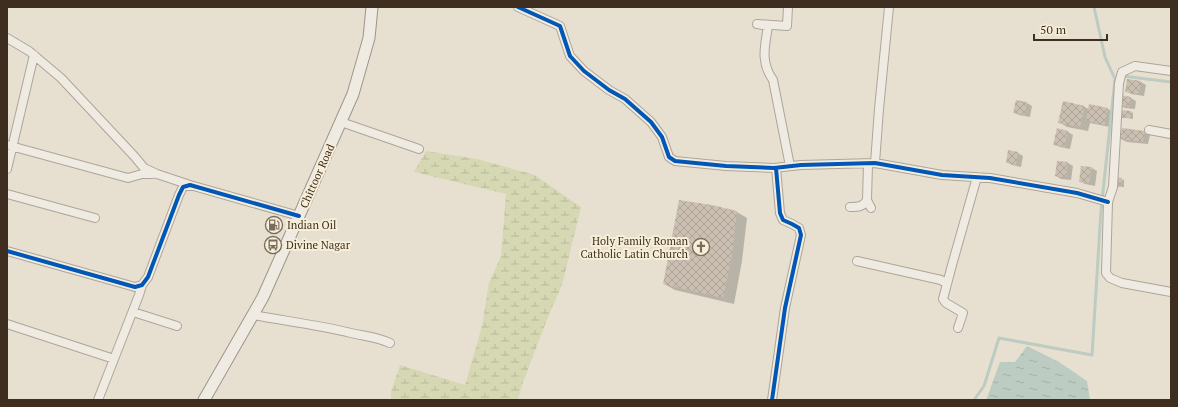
<svg xmlns="http://www.w3.org/2000/svg" width="1178" height="407" viewBox="0 0 1178 407" font-family="'PT Serif',serif">
<defs>
<pattern id="wetland-marsh" width="20" height="14" patternUnits="userSpaceOnUse"><rect width="20" height="14" fill="#d6d7b3"/><path d="M1 5h8M5 5V1M11 12h8M15 12V8" fill="none" stroke="#b9b99a"/></pattern>
<pattern id="water-ripples" width="26" height="14" patternUnits="userSpaceOnUse"><rect width="26" height="14" fill="#bcccc2"/><path d="M2 4q2-2 4 0t4 0M15 11q2-2 4 0t4 0" fill="none" stroke="#a2b0a6"/></pattern>
<pattern id="building-cross-hatch" width="8" height="8" patternUnits="userSpaceOnUse"><rect width="8" height="8" fill="#cbbfb2"/><path d="M0 0l8 8M0 8l8-8" fill="none" stroke="#afa499"/></pattern>
</defs>
<rect width="100%" height="100%" fill="#e7e0d1"/>
<path fill="url(#wetland-marsh)" d="M426,151L477,159L535,175L581,207L562,285L548,317L522,385L518,400H391V392L400,365L465,385L482,326L489,283L501,256L506,194L414,172Z"/>
<path fill="url(#water-ripples)" d="M1027,346L1059,362L1087,381L1090,400H986L1000,362H1015Z"/>
<path fill="#0003" d="M1141,82L1146,85L1144,96L1131,94L1126,91Z
M1131,98L1136,101L1135,109L1125,108L1119,105Z
M1017,101L1027,103L1032,106L1030,117L1019,115L1014,112Z
M1090,105L1108,109L1113,112L1110,127L1090,123L1088,131L1067,127L1059,122L1084,107L1089,109Z
M1131,112L1133,113V119L1121,117Z
M1068,132L1073,135L1070,149L1060,147L1054,144Z
M1144,132L1150,135L1148,144L1127,142L1121,139Z
M1009,151L1018,153L1023,156L1021,167L1012,165L1007,162Z
M1068,163L1073,166L1071,180L1061,179L1056,176Z
M1092,168L1097,171L1095,186L1085,184L1080,181Z
M1115,178L1124,180V187H1117Z
M737,212L747,218L742,261L734,304L675,290L664,284Z"/>
<g fill="none" stroke-linecap="round" stroke-linejoin="round">
<path stroke="#bcccc2" stroke-width="3" d="M1122,76L1171,82
M974,400L984,386L999,338L1092,355L1101,210L1115,79L1105,57L1094,7"/>
</g>
<path fill="url(#building-cross-hatch)" d="M1127,79L1141,81L1139,94L1125,92Z
M1120,95L1131,97L1130,107L1118,105Z
M1016,100L1027,102L1025,115L1013,113Z
M1063,101L1085,106L1080,127L1058,123Z
M1089,104L1108,108L1105,125L1086,121Z
M1120,110L1131,111V118H1120Z
M1057,128L1068,131L1065,147L1053,145Z
M1122,128L1145,131L1143,142L1120,139Z
M1008,150L1018,152L1016,165L1006,163Z
M1057,161L1068,162L1066,178L1055,176Z
M1081,166L1092,167L1090,183L1079,182Z
M1114,177L1122,178V187L1114,186Z
M679,200L712,205L737,211L732,255L723,298L663,284Z"/>
<g fill="none" stroke-linecap="round" stroke-linejoin="round">
<g stroke="#ada599" stroke-width="10">
<path id="street" d="M518,7L560,26L570,56L584,71L609,90L625,99L651,122L662,137L669,157L675,161L726,166L774,168L801,165L875,163L942,175L990,178L1077,193L1108,202
M788,7L787,26L757,24L768,26C765,46 760,62 773,80L790,166
M7,38L29,51L61,78L135,157L144,168L157,174L190,185
M1171,71L1135,66L1122,72L1119,83L1113,187L1108,202L1106,273L1110,278L1122,283L1171,292
M341,122L419,149
M1149,130L1171,134
M7,145L128,178L142,174H152
M875,163L879,109L889,7
M868,164L867,200L871,208
M7,169L34,55
M7,194L95,218
M850,207C858,207 863,207 867,200
M7,251L135,287L142,285L148,277L179,195L183,187L190,185L299,216
M857,261L941,280L947,284
M133,312L177,326
M253,315C285,321 319,325 351,333C364,336 377,337 390,343
M7,324L114,359
M958,328L963,313L946,303L943,299L952,265L977,177
M98,400L139,295L142,285
M772,400L785,308L801,235L799,228L792,224L783,220L780,213L776,168"/>
</g>
<g stroke="#9c958a" stroke-width="13">
<path id="secondary" d="M204,400L263,297L353,94L369,38L372,7"/>
</g>
<use href="#street" stroke="#efebe3" stroke-width="8"/>
<use href="#secondary" stroke="#efebe3" stroke-width="11"/>
<g stroke="#f7eed8" stroke-width="6">
<path id="cycleway" d="M518,7L560,26L570,56L584,71L609,90L625,99L651,122L662,137L669,157L675,161L726,166L774,168L801,165L875,163L942,175L990,178L1077,193L1108,202
M7,251L135,287L142,285L148,277L179,195L183,187L190,185L299,216
M772,400L785,308L801,235L799,228L792,224L783,220L780,213L776,168"/>
</g>
<use href="#cycleway" stroke="#0057b8" stroke-width="4"/>
</g>
<defs>
<g id="fuel-ring" transform="scale(0.9)"><circle r="9.5" fill="#f7eed8" stroke="#786c5e" stroke-width="1.5"/><path d="M-5.5-6h7V0h2V4h1.3V-2.5L3-4.5l.8-.8L6-3V5H2.5V1h-1V6h-7ZM-4.2-4.7v3.2H.2V-4.7Z" fill="#786c5e"/></g>
<g id="bus-ring" transform="scale(0.9)"><circle r="9.5" fill="#f7eed8" stroke="#786c5e" stroke-width="1.5"/><path d="M-5-6H5V4H4V6H2V4H-2V6H-4V4H-5ZM-3.5-4V0h7V-4ZM-3.5 1.2v1.5H-2V1.2ZM2 1.2v1.5H3.5V1.2Z" fill="#786c5e"/></g>
<g id="church-ring" transform="scale(0.9)"><circle r="9.5" fill="#f7eed8" stroke="#786c5e" stroke-width="1.5"/><path d="M-1.2-6h2.4v3.5h3.3v2.4h-3.3V6h-2.4V-.1h-3.3v-2.4h3.3Z" fill="#786c5e"/></g>
</defs>
<g fill-rule="evenodd">
<use href="#fuel-ring" x="274" y="225"/>
<use href="#bus-ring" x="273" y="245"/>
<use href="#church-ring" x="701" y="247"/>
</g>
<g text-anchor="middle" dominant-baseline="central" stroke-width="4" stroke-linejoin="round" paint-order="stroke">
<g font-size="11" fill="#3d2e20" stroke="#f7eed8">
<text transform="translate(317 176) rotate(-66)">Chittoor Road</text>
</g>
<g font-size="11" fill="#3d2e20" stroke="#f7eed8" text-anchor="start">
<text x="287" y="225">Indian Oil</text>
<text x="688" y="241" text-anchor="end">Holy Family Roman<tspan x="688" dy="13">Catholic Latin Church</tspan></text>
<text x="286" y="245">Divine Nagar</text>
</g>
</g>
<rect width="1178" height="407" fill="none" stroke="#3d2e20" stroke-width="16"/>
<path d="M1034 34v6h73v-6" fill="none" stroke="#3d2e20" stroke-width="2"/>
<text x="1040" y="34" font-size="12" fill="#3d2e20" stroke="#f7eed8" stroke-width="3" paint-order="stroke">50 m</text>
</svg>
